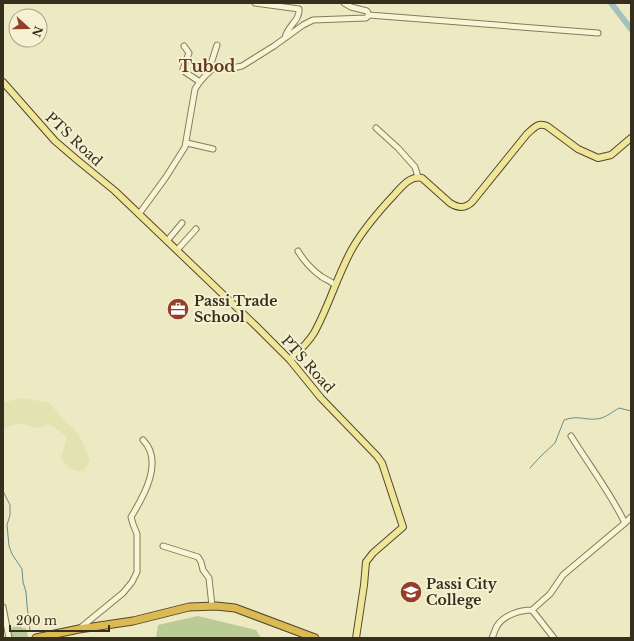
<svg xmlns="http://www.w3.org/2000/svg" width="634" height="641" viewBox="0 0 634 641" font-family="'Libre Baskerville',serif">
<rect width="100%" height="100%" fill="#ede9c2"/>
<path fill="#e1e3b0" d="M20,398L40,401L49,403L63,419L76,431L83,443L90,461L83,471H76L68,466L61,458L67,437L50,424L37,428L20,423L3,428V403Z"/>
<path fill="#bbcb96" d="M198,616L256,630L261,638H156L158,625Z
M17,626L22,627V628H26L28,637L12,638L10,628Z"/>
<g fill="none" stroke-linecap="round" stroke-linejoin="round">
<path stroke="#6c8e8c" stroke-width="1" d="M530,468L540,457L555,443L564,420C579,415 582,420 596,419C604,419 612,412 619,408L631,411
M3,491L10,505V515L7,525L9,546L12,554L22,569L23,582L26,592L27,605L30,631"/>
<path stroke="#a4c0bd" stroke-width="6" d="M611,3L631,29"/>
<g stroke="#877a5a" stroke-width="7">
<path id="minor" d="M255,3L299,9C300,21 287,26 285,38
M369,15L598,33
M184,46L189,53L183,69L185,72L200,82
M208,73L217,45
M376,128L398,148L415,167L418,177
M187,143L213,149
M139,214L166,177L185,147L195,89C201,79 208,72 218,65L232,68L242,66L274,46L303,25L313,20L366,18L369,15L367,11L351,7L344,3
M167,241L182,223
M177,250L196,229
M298,251C303,260 313,271 322,277C327,280 331,281 335,285
M625,523L631,517
M163,546L198,557L201,562L203,570L209,578L212,606
M3,607L9,638
M532,610L554,638
M79,629L123,593L132,582L137,572V534L133,524L131,517C144,496 164,461 143,440
M492,638C494,634 495,629 497,626C504,615 520,610 532,610L550,594L563,575L625,523C610,492 589,465 571,436"/>
</g>
<g stroke="#54472e" stroke-width="8">
<path id="major" d="M3,82L55,141L76,159L115,191L256,326L290,360L321,398L377,456L382,463L403,527L373,553L366,562L364,585L356,638
M290,360C298,352 308,343 314,333C329,306 337,276 352,249C364,228 379,211 395,194C402,186 411,175 422,178L450,203C458,208 465,209 472,202L527,134C534,128 538,122 547,126L578,149L598,158L611,155L631,138"/>
</g>
<g stroke="#54472e" stroke-width="9">
<path id="highway" d="M36,638L79,629L133,621L189,607L216,606L235,608L315,638"/>
</g>
<use href="#minor" stroke="#f8f4d5" stroke-width="5"/>
<use href="#major" stroke="#f0e69a" stroke-width="6"/>
<use href="#highway" stroke="#dbba54" stroke-width="7"/>
</g>
<defs>
<g id="office-disc" transform="scale(1.15)"><circle r="9.5" fill="#953f2b" stroke="#f5f1d2"/><path d="M-6-3h4V-5.5h4V-3h4V5H-6ZM-1-4.5V-3h2v-1.5ZM-6 0V1H6V0Z" fill="#fff"/></g>
<g id="university-disc" transform="scale(1.15)"><circle r="9.5" fill="#953f2b" stroke="#f5f1d2"/><path d="M0-5L7-2L0 1L-7-2ZM-4 1L0 2.5L4 1V4Q0 6-4 4Z" fill="#fff"/></g>
</defs>
<g fill-rule="evenodd">
<use href="#office-disc" x="178" y="309"/>
<use href="#university-disc" x="411" y="592"/>
</g>
<g text-anchor="middle" dominant-baseline="central" stroke-width="4" stroke-linejoin="round" paint-order="stroke">
<g font-size="14" fill="#372f1e" stroke="#f5f1d2">
<text transform="translate(74 139) rotate(43)">PTS Road</text>
<text transform="translate(308 364) rotate(48)">PTS Road</text>
</g>
<g font-size="14" font-weight="bold" fill="#372f1e" stroke="#f5f1d2" text-anchor="start">
<text x="194" y="301">Passi Trade<tspan x="194" dy="16">School</tspan></text>
<text x="426" y="584">Passi City<tspan x="426" dy="16">College</tspan></text>
</g>
<g font-size="16" font-weight="bold" fill="#633a1e" stroke="#f5f1d2">
<text x="207" y="66">Tubod</text>
</g>
</g>
<rect width="634" height="641" fill="none" stroke="#372f1e" stroke-width="8"/>
<g transform="translate(28 28) rotate(111)"><circle r="19" fill="#f5f1d2" stroke="#a9a38a"/>
<path d="M0-3L7 15L0 10L-7 15Z" fill="#953f2b"/>
<text y="-6" font-size="11" font-weight="bold" text-anchor="middle" fill="#372f1e">N</text>
</g>
<path d="M10 625v6h99v-6" fill="none" stroke="#372f1e" stroke-width="2"/>
<text x="16" y="625" font-size="12" fill="#372f1e" stroke="#f5f1d2" stroke-width="3" paint-order="stroke">200 m</text>
</svg>
